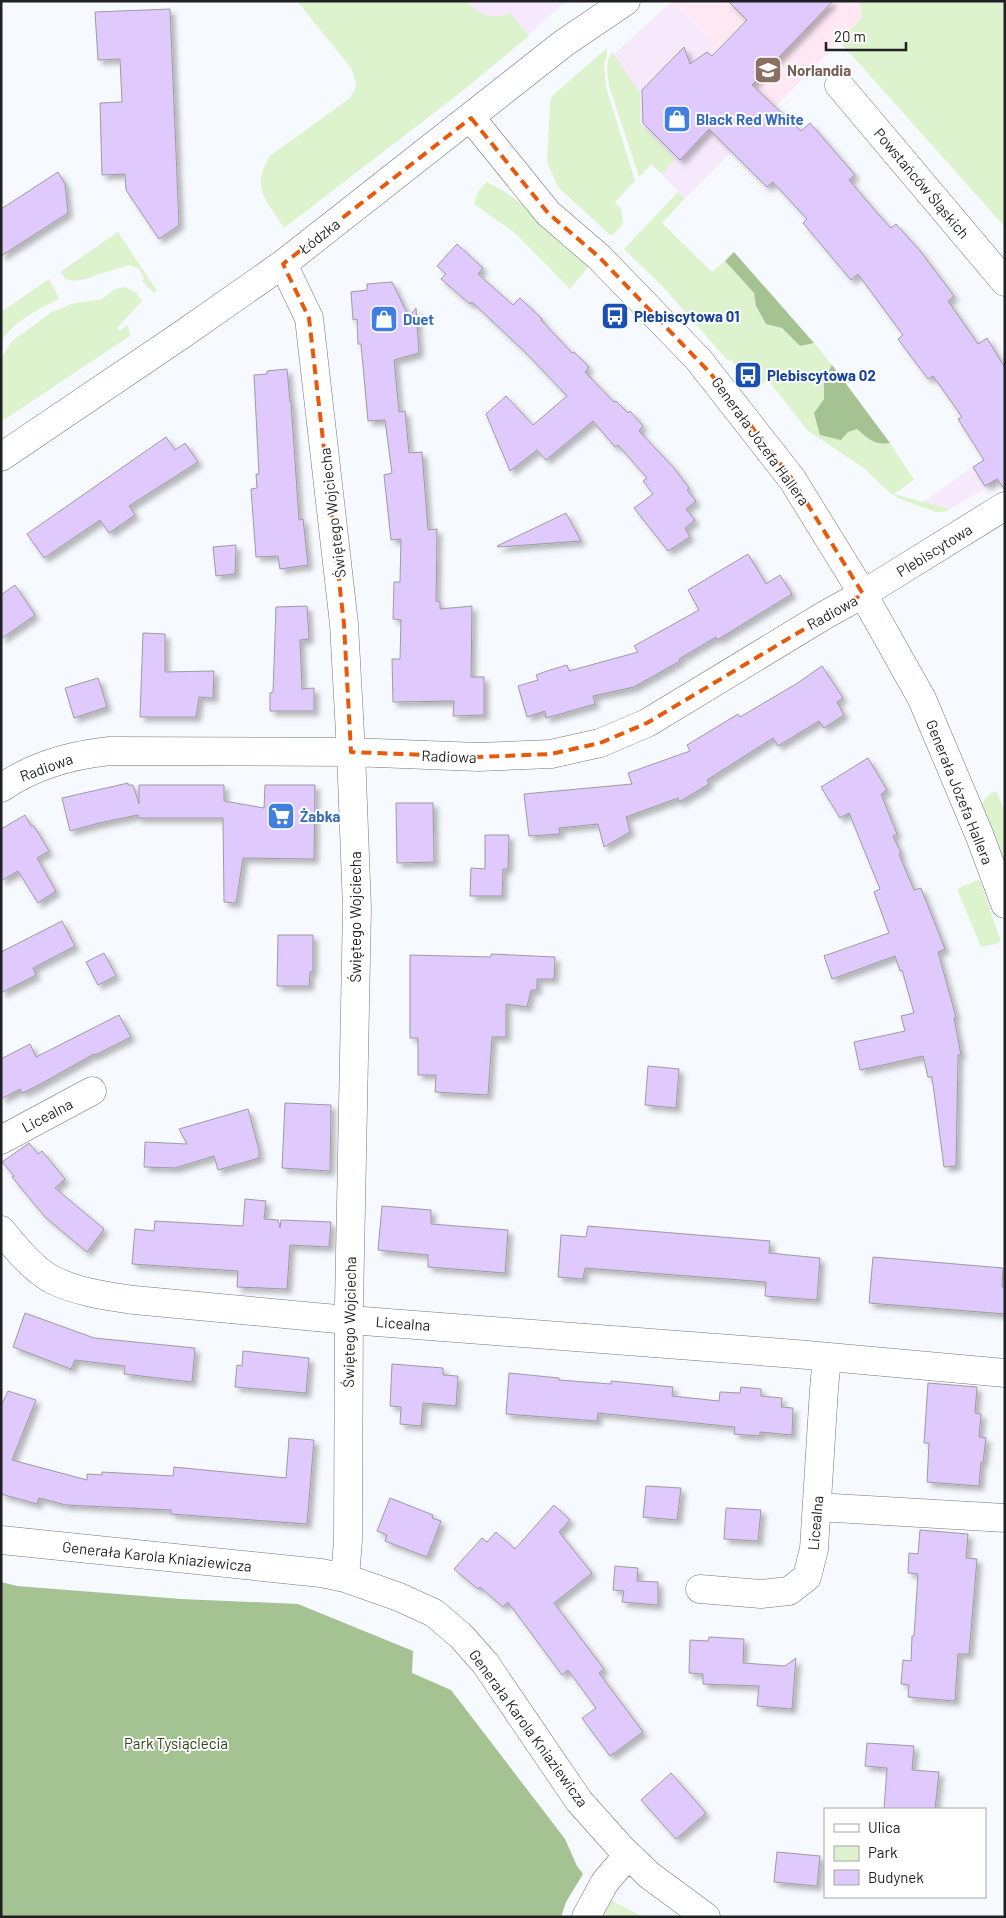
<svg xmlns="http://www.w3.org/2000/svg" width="1006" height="1918" viewBox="0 0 1006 1918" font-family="Barlow,sans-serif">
<defs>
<filter id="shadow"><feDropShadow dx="4.5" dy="4.5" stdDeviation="2.5" flood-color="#0004"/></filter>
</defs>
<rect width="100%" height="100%" fill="#f6f9fe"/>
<path fill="#f7e9fc" d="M461,1H566L502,58Z
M672,1L710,38L732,151L685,198L651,164L608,60Z
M973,467L1005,477L950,509L923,502Z"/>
<path fill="#ffe7f3" d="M673,1H860L862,18L771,111L712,56L710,38Z"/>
<path fill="#ddf3ce" d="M297,1H466C478,15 493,21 510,13L529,36L460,93L284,228C266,199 250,189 270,156L350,98L355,89L356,82L351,68Z
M860,1H1005V227L839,41L862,18Z
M607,48V56L604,62L606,87L635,181L615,202L621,209L623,224L614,234L610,235L558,187L547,162L550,103L552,96Z
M612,52L640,93V124L675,159L662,174L651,164L639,177L609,86L607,69L608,60Z
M486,182C524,198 558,238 589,266L570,289L515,233L474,204L478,192Z
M678,192L685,198L662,223L712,272L725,261L754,293L756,306L766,324L782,328L800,346L814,343L832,365L824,380V399L814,413L848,432L857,428C867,438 875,446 890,443L914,480L894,494L950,509L944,512H936L900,499L890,493L865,469L808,431L768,380L761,385L744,363L738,368L731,359L728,361L665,289L624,249Z
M118,232L157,291L154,293L142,281L144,279L139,269L130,265L99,274L86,279L74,281L66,279L60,272Z
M49,279L59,299C37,310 15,320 1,342V312Z
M125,287L136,292L142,301L117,328L119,331L127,325L131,335L1,422V358L12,341L52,312L75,303L100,300L115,289Z
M996,791L1005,811V871L981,809C984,798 987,795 996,791Z
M978,880L981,882L1000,939L999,943L981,947L957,889Z
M609,1899L643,1917H599Z"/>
<path fill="#a5c292" d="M734,252L814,343L800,346L782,328L766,324L756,306L754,293L725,261Z
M832,365L890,443C875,446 867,438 857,429L848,432L841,440L820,435L814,413L824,399V380Z
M1,1582L17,1586L181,1599L298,1604L413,1651L412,1673L451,1690L565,1839L577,1866L583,1874L566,1902L561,1917H1Z"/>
<path fill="#e0c9fc" stroke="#9d9ba0" filter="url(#shadow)" d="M728,1H833L752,85L801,131L810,123L855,175L849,180L878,214L891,228L896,224L921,252L954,296L948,301L978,344L987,338L1005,368V490L997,479L985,486L973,467L984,460L958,419L962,417L948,397L933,376L928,379L898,339L903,335L858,274L851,280L803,223L807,219L773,182L767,187L709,129L680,160L643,123L642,90L684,47L690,64L707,52L712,56L747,20Z
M170,9L179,225L159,239L126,190L125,174L102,175L100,103L122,102L120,59L98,60L95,12Z
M58,172L65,184L68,213L1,256V209Z
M457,244L483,268L478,274L513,305L520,298L542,319L541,320L572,353L574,352L589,367L585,372L614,402L616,401L628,413L630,411L643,426L639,431L673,467L689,488L687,490L696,501L686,509L695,520L685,528L690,537L668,551L634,508L653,494L643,481L647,478L618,445L615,447L593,421L546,460L537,450L510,471L486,414L506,396L533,425L567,396L526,353L472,302L470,304L441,279L446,274L437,266Z
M392,282L409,317L416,308L419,353L394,360L399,412L405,411L409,453L422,452L428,530L437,529L436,601L440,602V609L472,606L471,677H484V715L453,716L454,701L393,702L392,659H400L401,620L393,619L394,582H400L401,539L391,540L384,475L392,473L385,420L368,421L361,344H358L357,319L353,320L351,292L367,290V284Z
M287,369L290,402H291L299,520L303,519L308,565L280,569L278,556L256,557L251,489L257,488L256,474H259L254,375L267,374V371Z
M166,437L175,450L185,443L198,462L129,506L135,515L109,533L100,520L44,558L27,534Z
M566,513L581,541L498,547L497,546Z
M236,545L235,574L216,576L213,547Z
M748,554L766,584L780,575L792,594L717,640L716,637L679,659L680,661L634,687L593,696L595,704L546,718L545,711L527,717L518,686L538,680L536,675L550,670L567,665L569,671L638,652L634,646L699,610L688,590Z
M15,585L35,615L1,639V595Z
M307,606L309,639L300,640L302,689L314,688V711H270V693L273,692L276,607Z
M143,633L165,634V672L214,671L213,698L199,697L196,717H140Z
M822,666L843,698L837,702L844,715L824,728L819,721L778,746L773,738L707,780L709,784L679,802L678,798L626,817L630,832L604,847L598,824L559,828L560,834L529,836L524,794L632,784L628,773L690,751L687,745L738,714L740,717L796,684Z
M98,678L107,707L74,718L65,688Z
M868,758L887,790L881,794L897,834L893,836L901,853L899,854L914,890L921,888L945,949L938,952L956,1017L954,1018L961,1055H958L956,1166L944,1167L932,1077H928L923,1056L860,1070L854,1042L905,1031L901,1016L914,1013L902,970L900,971L895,956L832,979L824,956L889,933L874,892L880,889L849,813L840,818L821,787Z
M128,783V785H133L139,804V785H224V801L264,808L265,785H315L314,859L243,858L236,903L224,902L223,818H138V815L99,823L70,831L62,798Z
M396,803H433L434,862L397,863Z
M25,815L31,826H34L49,851L37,858L56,891L38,903L18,871L1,881V829Z
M485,835H509L508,869H503L502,896H470L471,868L485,869Z
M62,921L75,946L33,968L36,975L1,993V952Z
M278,935H313V971L310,972L309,986H277Z
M104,953L116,976L98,985L86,962Z
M491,954L555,957L554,979H537V990H531L527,1007L506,1004V1037H492L488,1095L435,1092L436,1075H418V1038H410V955L491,957Z
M119,1015L131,1037L95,1055L94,1054L35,1087L22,1093L20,1089L1,1099V1059L30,1044L36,1057Z
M648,1066L679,1069L676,1108L645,1105Z
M285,1103L331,1105L330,1171L282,1168Z
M248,1109L259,1150V1158L218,1170L214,1156L175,1168L144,1167L145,1142L187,1144L179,1129Z
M29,1143L38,1154L42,1151L65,1179L55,1188L104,1229L87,1252L45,1217L12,1177L14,1176L2,1162Z
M245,1199L266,1201L264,1219L278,1220L280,1228L281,1220L331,1222L329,1247L290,1245L287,1289L237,1287L238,1271L132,1264L135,1229L154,1231L155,1221L243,1226Z
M382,1206L431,1210V1224L508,1230L505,1273L428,1267V1255L378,1250Z
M588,1226L770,1241L769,1253L820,1258L817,1300L765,1296L766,1282L585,1268L583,1279L558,1277L561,1235L586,1237Z
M873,1257L1003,1268L1002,1287L1005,1288V1314L869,1303Z
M25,1313L94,1338L195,1348L192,1382L124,1374L125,1366L75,1360L71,1369L13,1347Z
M243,1351L309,1358L306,1393L235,1387L237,1365L242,1366Z
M392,1364L443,1368V1375L458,1376L456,1406L423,1403L421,1426L400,1424L401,1407L390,1406Z
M509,1373L559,1378V1380L611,1384V1381L673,1387L672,1396L719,1401L720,1392L740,1393L741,1387L761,1389V1396L782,1398L781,1407L793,1408L792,1435L760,1432V1436L734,1434L735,1427L598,1413L597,1421L506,1414Z
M928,1383L977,1387L975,1413L981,1414L979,1437L986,1438L983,1462H981L979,1486L927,1482L929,1443H924Z
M8,1391L36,1400L12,1460L87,1480V1474L102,1475V1472L173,1476L174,1467L286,1478L289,1438L314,1440L307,1524L171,1514V1510L66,1505L39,1498L37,1504L1,1494V1406Z
M646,1486L681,1488L677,1520L643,1517Z
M390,1498L433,1515L432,1518L441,1521L427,1557L385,1541L387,1535L377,1531Z
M554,1505L570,1520L559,1532L592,1573L554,1603L604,1669L599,1673L643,1732L610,1756L582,1718L596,1708L568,1670L562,1675L508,1602L503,1607L480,1587L478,1589L454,1569L482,1538L487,1542L496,1532L515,1549Z
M726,1508L761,1510L758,1541L724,1539Z
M920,1530L968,1534L966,1558L977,1559L969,1654H958L955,1701L908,1697L909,1685L901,1684L903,1660L911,1661L912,1636H914L918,1574L908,1573L909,1553L918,1554Z
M615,1566L638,1568L637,1581L658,1582V1605L622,1602L624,1591L613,1590Z
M709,1637L744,1639L743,1663L785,1666L796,1658L792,1709L757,1706L759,1686L703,1684V1674L689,1673L690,1640L708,1641Z
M867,1743L914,1746L912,1770L939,1772L935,1809H884L887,1768L865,1766Z
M671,1773L706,1813L676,1839L641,1800Z
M777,1852L820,1856L817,1886L774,1882Z"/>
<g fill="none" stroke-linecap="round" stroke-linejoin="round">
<g stroke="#74767b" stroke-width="29">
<path id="minor" d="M839,85L1005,282
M283,264L309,318L344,624L351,752L357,908L349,1305L348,1540L345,1578
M1,788C34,765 71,755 110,751L351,752L478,757L551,754L600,743L647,723L825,615L863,594L1005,506
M1,1140L92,1091
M1,1230C15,1247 32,1268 51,1279C76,1292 107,1296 134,1300L337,1319L796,1354L1005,1373
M817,1507L1005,1518
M1,1540L321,1573L345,1578L399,1597L434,1613L461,1636L485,1663L579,1801L621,1848L649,1875L706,1917
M700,1589L761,1594L789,1591L807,1577L814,1549L824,1389L827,1357
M586,1917L605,1882L628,1855"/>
</g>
<g stroke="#74767b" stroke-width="29">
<path id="tertiary" d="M471,118L548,213L599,257L698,359L792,479L863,594L922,699L979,834L1005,904
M1,457L180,336L283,264L564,43L626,1"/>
</g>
<use href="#minor" stroke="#fff" stroke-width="28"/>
<use href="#tertiary" stroke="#fff" stroke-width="28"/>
</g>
<path fill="none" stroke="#e8590c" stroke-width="4" stroke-dasharray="10 6" stroke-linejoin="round" d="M471,118L548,213L599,257L711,374L792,479L863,594L647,723L600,743L551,754L478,757L351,752L344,624L309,318L283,264Z"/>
<defs>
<g id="school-square" transform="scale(1.4375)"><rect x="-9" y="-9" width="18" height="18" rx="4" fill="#8d6e63" stroke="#fff"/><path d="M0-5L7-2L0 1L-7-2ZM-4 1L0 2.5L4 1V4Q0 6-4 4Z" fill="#fff"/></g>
<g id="shop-square" transform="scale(1.4375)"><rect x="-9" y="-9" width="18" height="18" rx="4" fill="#3f7fe0" stroke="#fff"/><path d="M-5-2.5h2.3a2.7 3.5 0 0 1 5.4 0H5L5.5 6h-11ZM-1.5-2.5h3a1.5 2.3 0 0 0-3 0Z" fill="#fff"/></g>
<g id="bus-square" transform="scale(1.4375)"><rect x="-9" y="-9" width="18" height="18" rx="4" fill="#1a4fb4" stroke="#fff"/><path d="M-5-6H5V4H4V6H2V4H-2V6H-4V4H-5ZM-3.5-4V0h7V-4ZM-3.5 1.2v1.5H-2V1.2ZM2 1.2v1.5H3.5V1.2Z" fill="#fff"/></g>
<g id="supermarket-square" transform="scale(1.4375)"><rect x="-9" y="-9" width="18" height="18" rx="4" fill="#3f7fe0" stroke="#fff"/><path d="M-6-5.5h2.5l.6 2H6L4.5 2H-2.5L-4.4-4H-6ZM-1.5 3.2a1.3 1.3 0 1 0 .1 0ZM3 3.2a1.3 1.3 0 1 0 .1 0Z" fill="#fff"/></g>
</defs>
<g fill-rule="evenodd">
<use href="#school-square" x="768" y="70"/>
<use href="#shop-square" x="677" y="119"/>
<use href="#bus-square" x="615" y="316"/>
<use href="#shop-square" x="384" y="319"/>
<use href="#bus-square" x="748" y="375"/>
<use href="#supermarket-square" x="281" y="816"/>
</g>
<g text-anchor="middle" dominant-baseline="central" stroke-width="4" stroke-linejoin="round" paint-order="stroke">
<g font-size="15" font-weight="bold" fill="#785e54" stroke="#fff" text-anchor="start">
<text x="787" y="70">Norlandia</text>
</g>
<g font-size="15" font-weight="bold" fill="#366cbe" stroke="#fff" text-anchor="start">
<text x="696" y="119">Black Red White</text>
<text x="403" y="319">Duet</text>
<text x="300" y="816">Żabka</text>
</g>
<g font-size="15" fill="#1f2021" stroke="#fff">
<text transform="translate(922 183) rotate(50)">Powstańców Śląskich</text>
<text transform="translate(319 236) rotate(-38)">Łódzka</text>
<text transform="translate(761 441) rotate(54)">Generała Józefa Hallera</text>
<text transform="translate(332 513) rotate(-97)">Świętego Wojciecha</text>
<text transform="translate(934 550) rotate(-32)">Plebiscytowa</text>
<text transform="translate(832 612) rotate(-29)">Radiowa</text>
<text transform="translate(449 756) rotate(2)">Radiowa</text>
<text transform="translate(46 767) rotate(-20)">Radiowa</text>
<text transform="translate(960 792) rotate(68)">Generała Józefa Hallera</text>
<text transform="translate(355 917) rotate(-90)">Świętego Wojciecha</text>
<text transform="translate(47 1115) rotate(-28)">Licealna</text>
<text transform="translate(349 1322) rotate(-89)">Świętego Wojciecha</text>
<text transform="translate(403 1323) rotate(4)">Licealna</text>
<text transform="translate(815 1523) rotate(-85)">Licealna</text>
<text transform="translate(157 1556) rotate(6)">Generała Karola Kniaziewicza</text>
<text transform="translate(529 1728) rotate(54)">Generała Karola Kniaziewicza</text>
</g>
<g font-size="15" font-weight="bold" fill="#164399" stroke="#fff" text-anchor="start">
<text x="634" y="316">Plebiscytowa 01</text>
<text x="767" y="375">Plebiscytowa 02</text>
</g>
<g font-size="15" fill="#2a4411" stroke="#fff">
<text x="176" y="1743">Park Tysiąclecia</text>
</g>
</g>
<rect width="1006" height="1918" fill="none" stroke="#1f2021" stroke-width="5"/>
<rect x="824" y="1808" width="162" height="90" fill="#ffffff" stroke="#a5a6a6"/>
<rect x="834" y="1824" width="25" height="8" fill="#ffffff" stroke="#a5a6a6"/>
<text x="868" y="1833" font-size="15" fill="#1f2021">Ulica</text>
<rect x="834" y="1846" width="25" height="15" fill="#ddf3ce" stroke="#a5a6a6"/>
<text x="868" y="1858" font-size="15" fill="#1f2021">Park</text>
<rect x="834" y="1870" width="25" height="15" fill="#e0c9fc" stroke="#a5a6a6"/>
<text x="868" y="1883" font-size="15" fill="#1f2021">Budynek</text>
<path d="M826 42v8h80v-8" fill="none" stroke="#1f2021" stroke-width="2.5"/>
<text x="834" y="42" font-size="15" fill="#1f2021" stroke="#ffffff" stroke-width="4" paint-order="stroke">20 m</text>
</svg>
